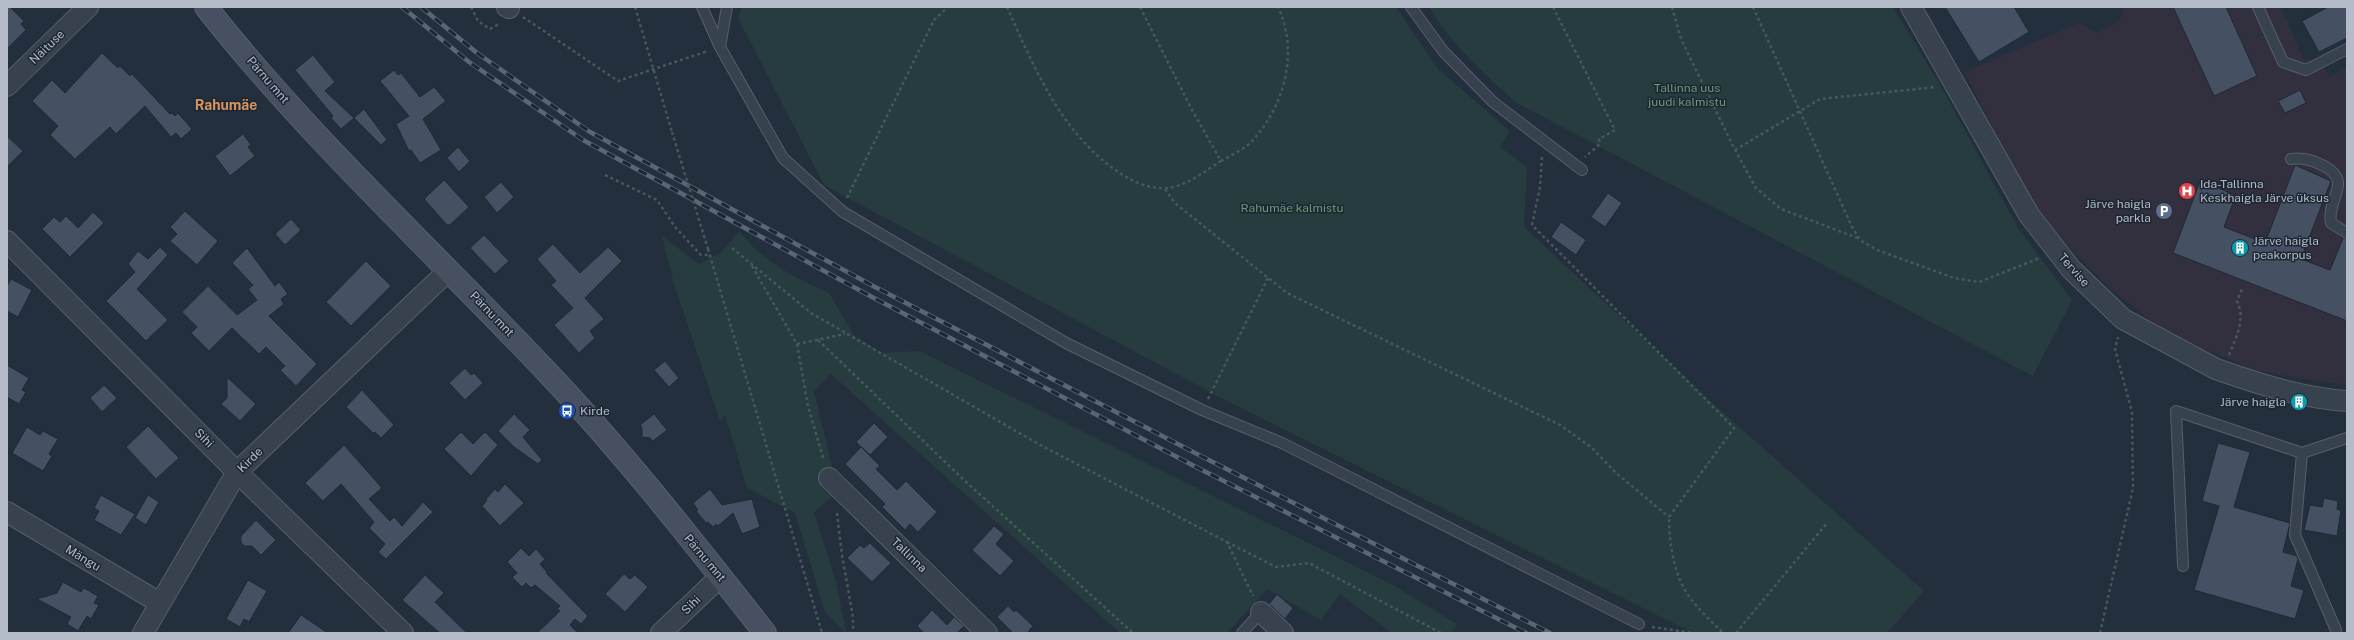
<svg xmlns="http://www.w3.org/2000/svg" width="2354" height="640" viewBox="0 0 2354 640" font-family="'Public Sans',sans-serif">
<rect width="100%" height="100%" fill="#242f3e"/>
<path fill="#32303f" d="M2124,7H2281L2303,59L2323,64L2329,77L2347,68V385L2303,379L2256,370L2200,347L2154,323L2112,290L2074,253L2040,212L2013,169L1965,72L2079,23L2097,33L2119,22Z"/>
<path fill="#263c3f" d="M742,7H1396L1438,69L1510,131L1500,147L1527,167L1524,227L1718,408L1924,591L1887,633H1693L1212,393L824,185L738,18Z
M1429,7H1893L1943,90L2018,228L2072,300L2033,376L1515,102C1484,73 1451,44 1429,7Z
M739,232L758,252L788,273L829,293L854,335L882,353L920,351L1393,585L1457,624L1452,633H1392L1340,594L1321,620L1267,589L1227,633H1120L831,374L814,391L838,492L814,512L836,582L846,633L825,612L795,513L747,488L725,415L720,421L674,284L662,236L699,264L720,253Z"/>
<path fill="#455162" stroke="#1f2835" d="M7,7H10L24,21L21,24L26,30L7,49Z
M1945,7H2014L2029,32L1979,62Z
M2173,7H2226L2257,76L2214,96Z
M2328,7H2347V38L2319,52L2302,21Z
M102,53L118,68L120,66L130,76L132,74L170,114L172,113L175,116L178,113L192,129L181,139L176,133L171,137L145,106L116,134L110,127L75,159L50,135L58,126L32,101L52,80L65,93Z
M313,55L335,82L325,91L354,118L341,129L331,118L333,116L295,70Z
M394,70L398,75L401,73L420,97L434,87L446,101L423,119L441,150L420,163L411,150L409,151L396,124L409,116L380,81Z
M2300,90L2306,103L2285,113L2278,101Z
M364,109L387,140L381,145L354,118Z
M243,134L251,145L248,147L255,156L230,176L215,156Z
M7,136L23,151L7,167Z
M458,147L470,161L459,172L447,158Z
M2295,165L2331,181L2301,259L2330,270L2343,238L2347,239V321L2173,253L2200,181L2236,195L2224,227L2265,243Z
M444,180L469,207L450,225H447L424,199Z
M501,182L514,197L497,213L484,197Z
M1608,193L1622,203L1605,227L1591,217Z
M185,211L218,241L197,265L170,241L177,234L170,227Z
M93,212L104,223L70,257L42,229L54,217L60,222L66,216L78,228Z
M291,219L301,230L285,245L275,234Z
M1561,222L1586,240L1576,255L1551,237Z
M484,235L509,261L495,274L470,248Z
M553,244L580,273L608,247L622,261L585,298L604,319L590,331L595,338L579,353L554,325L573,308L551,285L556,281L537,259Z
M160,247L168,255L137,289L168,320L146,341L106,301L135,272L128,264L138,251L148,259Z
M247,248L275,286L279,282L288,294L281,299L284,304L269,316L317,364L296,386L280,370L285,366L266,347L259,354L232,328L209,351L191,333L197,327L182,312L208,286L237,315L257,300L248,289L253,285L232,263Z
M366,261L391,286L351,326L326,302Z
M11,279L32,290L18,317L7,311V286Z
M665,361L679,378L669,387L654,370Z
M7,365L29,378L22,390L26,392L19,404L7,397Z
M465,368L471,375L474,373L483,383L465,400L449,383Z
M227,377L256,404L240,421L221,404L227,398Z
M104,385L117,398L102,412L90,398Z
M362,390L394,425L381,438L375,432L373,433L346,407Z
M514,414L530,430L523,437L542,460L538,464L514,447L498,431Z
M654,414L667,430L653,441L650,438L642,437V428L640,425Z
M874,423L888,437L870,455L856,442Z
M148,426L179,458L156,479L126,447Z
M27,427L40,435L43,431L58,439L49,454L52,456L43,471L12,453Z
M461,432L473,444L485,432L498,445L471,476L444,449Z
M2218,443L2250,452L2234,507L2290,523L2283,552L2297,556L2298,559L2291,586L2304,590L2295,619L2194,590L2219,506L2202,501Z
M344,445L382,488L369,499L390,521L394,517L402,526L423,502L433,512L386,559L378,552L385,544L369,528L374,522L341,484L323,501L305,483Z
M861,447L880,466L876,469L897,490L906,481L937,512L918,532L910,524L905,530L882,507L885,504L845,464Z
M505,484L524,503L500,526L482,506L487,500L486,499L495,489L498,492Z
M710,489L722,505L752,499L760,527L742,534L733,513L718,526L716,524L713,527L708,522L706,523L696,511L698,510L693,503Z
M101,495L135,514L121,535L94,520L99,511L94,508Z
M148,495L159,502L146,525L135,518Z
M2324,498L2338,501L2337,509L2341,511L2337,536L2304,530L2310,505L2322,507Z
M256,520L276,540L261,555L252,546H245L241,543V536Z
M994,526L1004,534L996,544L1014,561L1000,576L972,550Z
M870,543L891,563L872,582L847,558L860,545L864,548Z
M521,548L529,556L536,549L545,559L540,564L547,572L546,573L588,616L581,624L575,619L570,625L578,633H537L560,611L557,609L560,606L535,585L531,588L526,583L522,587L512,577L517,573L507,562Z
M624,574L630,579L635,575L648,587L625,612L605,594Z
M425,575L444,593L435,602L467,633H440L402,600Z
M248,580L267,591L249,622L244,619L240,627L226,619Z
M63,582L81,592L84,588L98,596L94,603L99,605L91,619L87,616L78,631L67,624L71,617L37,599L57,593Z
M1277,594L1293,608L1285,619L1269,604Z
M1008,606L1014,612L1016,610L1033,626L1027,633H1013L997,617Z
M932,610L947,625L954,617L964,626L957,633H924L917,626Z
M301,615L328,633H288Z"/>
<g fill="none" stroke-linecap="round" stroke-linejoin="round">
<g stroke="#565f6c" stroke-width="12">
<path id="service" d="M702,7L720,47L783,158L843,212L1066,343L1202,410L1282,443L1639,624
M1411,7L1443,51L1493,102L1582,170
M2258,7L2283,62L2306,70L2347,49
M720,47L727,7
M2291,159C2303,157 2313,160 2324,166C2354,182 2326,199 2331,223L2347,233
M2302,453L2295,535L2336,630
M2183,566L2176,411L2302,453L2347,438
M1242,633L1261,612"/>
</g>
<g stroke="#565f6c" stroke-width="22">
<path id="minor" d="M507,7L509,8
M1911,7L2029,215L2071,269L2123,319L2216,369C2259,384 2302,398 2347,401
M7,86L88,7
M7,241L237,472L403,633
M829,478L987,633
M7,512L160,603
M1261,612L1283,633
M143,633L237,472L449,270
M661,633L721,576"/>
</g>
<g stroke="#565f6c" stroke-width="24">
<path id="secondary" d="M206,7C309,138 432,250 546,371C624,453 695,544 765,633"/>
</g>
<path stroke="#44595c" stroke-width="2.5" stroke-dasharray="3 3" stroke-linecap="butt" d="M471,7L478,21L490,29L499,24
M635,7L672,132
M1007,7C1034,67 1061,133 1117,171C1131,181 1147,189 1165,188C1184,188 1205,171 1221,161L1192,110L1140,7
M1553,7L1615,130L1599,139L1600,144L1585,157
M1672,7L1681,39L1735,150L1756,188L1781,209L1860,239
M1753,7L1852,227L1860,240L1877,250L1954,278L1979,282L2040,258
M523,17L618,81L708,51
M1735,150L1820,99L1936,87
M1542,157L1540,187L1532,225L1734,428L1669,517C1669,543 1674,578 1691,599C1700,611 1712,622 1723,633
M1221,161C1231,155 1245,149 1252,141C1285,105 1299,52 1278,7
M605,175L657,200L675,227L701,255H709
M1165,189L1175,203L1287,293L1560,425L1591,447L1616,473L1669,517
M847,198L934,20L948,7
M732,248L811,313L1042,446L1227,542L1253,596
M708,249L822,633
M752,266L797,344L808,406L824,461
M818,340L965,481L1133,633
M797,344L845,334
M2229,355C2236,337 2246,320 2237,301L2242,289
M1208,399L1268,278
M837,513L842,555L853,617V633
M1227,542L1276,567L1309,563L1441,633
M1652,627L1693,633
M1736,633L1827,523
M2100,633L2133,488L2132,412L2115,349L2118,337"/>
<use href="#service" stroke="#38414e" stroke-width="10"/>
<use href="#minor" stroke="#38414e" stroke-width="20"/>
<use href="#secondary" stroke="#465061" stroke-width="22"/>
<g stroke="#5a6575" stroke-width="4.5">
<path id="rail" d="M402,7L469,62L583,140L872,297L1196,467L1526,633
M421,7L477,53L590,132L875,287L1199,455L1550,633"/>
</g>
<use href="#rail" stroke="#1d2633" stroke-width="3" stroke-dasharray="9" stroke-linecap="butt"/>
<path stroke="#44595c" stroke-width="2.5" stroke-dasharray="3 3" stroke-linecap="butt" d="M672,132L708,249"/>
</g>
<defs>
<g id="hospital-disc" transform="scale(0.9)"><circle r="9.5" fill="#e0444e" stroke="#1d2633"/><path d="M-5-5h3v3.5h4V-5h3V5h-3V1.5h-4V5h-3Z" fill="#fff"/></g>
<g id="parking-disc" transform="scale(0.9)"><circle r="9.5" fill="#5c6f8a" stroke="#1d2633"/><path d="M-3.5-5.5H1a3.5 3.5 0 0 1 0 7H-1V5.5H-3.5ZM-1-3.4V-.6H.8a1.4 1.4 0 0 0 0-2.8Z" fill="#fff"/></g>
<g id="building-disc" transform="scale(0.9)"><circle r="9.5" fill="#0f9aa8" stroke="#1d2633"/><path d="M-4-6H4V6H1V3H-1V6H-4ZM-2.5-4.3h1.7v1.8h-1.7ZM.8-4.3h1.7v1.8H.8ZM-2.5-1h1.7V.8h-1.7ZM.8-1h1.7V.8H.8Z" fill="#fff"/></g>
<g id="bus-disc" transform="scale(0.9)"><circle r="9.5" fill="#1a4fb4" stroke="#1d2633"/><path d="M-5-6H5V4H4V6H2V4H-2V6H-4V4H-5ZM-3.5-4V0h7V-4ZM-3.5 1.2v1.5H-2V1.2ZM2 1.2v1.5H3.5V1.2Z" fill="#fff"/></g>
</defs>
<g fill-rule="evenodd">
<use href="#hospital-disc" x="2187" y="191"/>
<use href="#parking-disc" x="2164" y="211"/>
<use href="#building-disc" x="2240" y="248"/>
<use href="#building-disc" x="2299" y="402"/>
<use href="#bus-disc" x="567" y="411"/>
</g>
<g text-anchor="middle" dominant-baseline="central" stroke-width="3" stroke-linejoin="round" paint-order="stroke">
<g font-size="12" fill="#b4bcc9" stroke="#1d2633">
<text transform="translate(47 47) rotate(-44)">Näituse</text>
<text transform="translate(268 80) rotate(49)">Pärnu mnt</text>
<text transform="translate(2074 270) rotate(48)">Tervise</text>
<text transform="translate(492 314) rotate(46)">Pärnu mnt</text>
<text transform="translate(204 438) rotate(45)">Sihi</text>
<text transform="translate(250 460) rotate(-45)">Kirde</text>
<text transform="translate(909 555) rotate(44)">Tallinna</text>
<text transform="translate(83 558) rotate(31)">Mängu</text>
<text transform="translate(705 558) rotate(50)">Pärnu mnt</text>
<text transform="translate(691 605) rotate(-44)">Sihi</text>
</g>
<g font-size="12" fill="#6b9a76" stroke="#1d2633">
<text x="1687" y="88">Tallinna uus<tspan x="1687" dy="14">juudi kalmistu</tspan></text>
<text x="1292" y="208">Rahumäe kalmistu</text>
</g>
<g font-size="12" fill="#b4bcc9" stroke="#1d2633" text-anchor="start">
<text x="2200" y="184">Ida-Tallinna<tspan x="2200" dy="14">Keskhaigla Järve üksus</tspan></text>
<text x="2151" y="204" text-anchor="end">Järve haigla<tspan x="2151" dy="14">parkla</tspan></text>
<text x="2253" y="241">Järve haigla<tspan x="2253" dy="14">peakorpus</tspan></text>
<text x="2286" y="402" text-anchor="end">Järve haigla</text>
<text x="580" y="411">Kirde</text>
</g>
<g font-size="14" font-weight="bold" fill="#d59563" stroke="#1d2633">
<text x="226" y="105">Rahumäe</text>
</g>
</g>
<rect width="2354" height="640" fill="none" stroke="#b4bcc9" stroke-width="16"/>
</svg>
